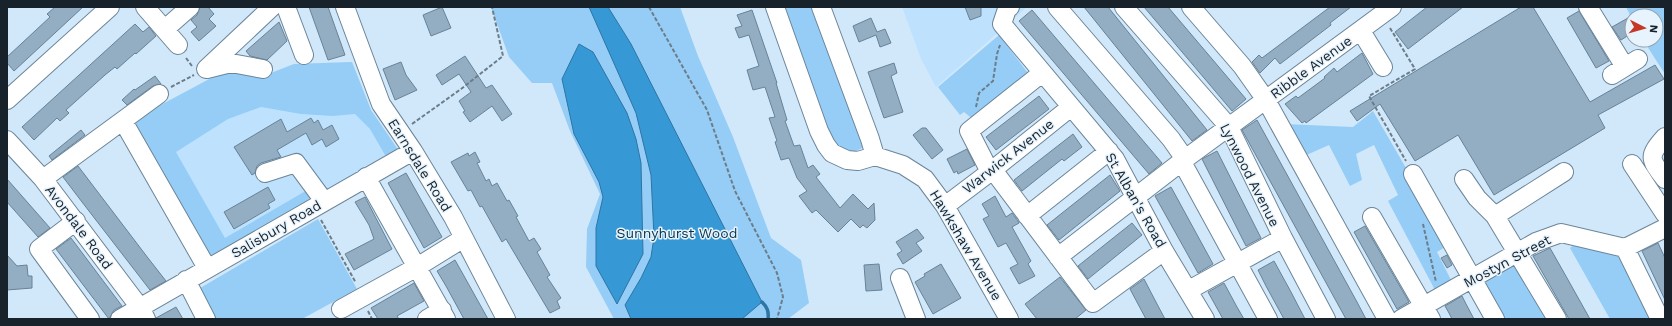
<svg xmlns="http://www.w3.org/2000/svg" width="1672" height="326" viewBox="0 0 1672 326" font-family="'Work Sans',sans-serif">
<rect width="100%" height="100%" fill="#d1e8fa"/>
<path fill="#bee2fd" d="M902,7H1027L936,87L921,59Z
M352,62L371,110L399,151L206,259L127,123L230,69L271,73L294,64Z"/>
<path fill="#95cdf7" d="M491,7H680L698,56L733,137L771,238L801,260L809,303L788,319H614L586,267L587,229L600,194L570,131L552,83H532L509,57Z
M783,7H813L863,140L862,148L856,151L848,153L832,143Z
M1626,7H1665V74L1643,40H1656V16H1632V19Z
M999,35L1031,77L974,120L964,112L960,115L938,87Z
M352,62L371,110L399,151L385,155L370,129L355,114L333,116L301,114L261,107L228,119L176,152L225,238L309,189L314,199L206,259L127,123L213,77L230,69L271,73L294,64Z
M1373,111L1450,244L1437,252L1453,284L1436,292L1388,201L1398,195L1374,145L1356,154L1362,180L1350,186L1329,145L1302,157L1285,124L1353,127Z
M318,219L357,289L302,319H211L195,291Z
M1575,244L1620,257L1651,319H1610L1570,248Z
M1513,266L1516,267L1547,319H1499L1480,284Z"/>
<path fill="#3798d6" stroke="#2d75a2" d="M589,7H608L631,44L762,302L742,319H631L625,305L641,278L651,257L654,237L651,175L636,113Z
M579,44L593,52L627,113L636,139L641,163L643,254L617,304L596,266V228L603,197L599,182L574,134L562,79Z"/>
<g fill="none" stroke-linecap="round" stroke-linejoin="round">
<path stroke="#2d75a2" stroke-width="3.5" d="M762,302C767,307 769,311 768,319"/>
</g>
<path fill="#93aec3" stroke="#688296" d="M55,7H83L14,71L7,63V57L50,17L47,14Z
M200,7H208L214,14L209,19L216,26L199,41L191,32L197,27L191,20L197,15Z
M309,7H328L345,55L328,60Z
M442,7L451,28L431,36L423,15Z
M965,7H981V16L970,20Z
M1084,7H1108L1207,130L1192,141Z
M1144,7H1168L1246,99L1232,111Z
M1330,7H1351L1330,23L1331,25L1280,64L1275,58L1260,73L1257,69L1252,62L1259,55L1262,58Z
M1427,7H1463L1408,49L1395,32Z
M1521,7H1533L1590,102L1655,65L1664,79L1598,115L1605,128L1494,195L1458,135L1415,161L1380,104L1357,121L1350,111Z
M752,10L777,83H776L787,120L785,121L794,146L800,145L808,168L813,165L820,174L816,177L840,208L853,194L868,209L874,203L875,220L867,228L863,225L860,228L851,219L838,232L816,210L812,213L799,196L807,191L797,178L789,158L781,160L775,142L777,141L769,118L775,117L765,87L753,90L747,70L759,66L749,35L739,38L735,28L742,26L737,15Z
M1032,10L1162,163L1149,174L1019,21Z
M1579,11L1609,61L1596,68L1567,18Z
M871,18L877,32L885,29L891,43L880,47L876,35L859,42L853,26Z
M1628,18L1632,26V33L1621,40L1612,27Z
M279,22L287,41L267,60L250,56L246,51Z
M135,24L143,32L149,27L156,36L136,54L135,53L117,69L115,67L105,75L66,110L69,113L60,121L57,118L34,140L22,127Z
M1362,53L1373,74L1306,123L1305,121L1302,123L1285,104L1296,96L1298,98L1325,78L1324,77L1334,68L1337,72Z
M465,56L486,88L492,85L512,114L502,121L492,106L470,122L463,112L465,111L459,101L471,92L459,74L442,85L436,75Z
M401,62L406,75L417,90L395,100L383,69Z
M894,63L897,73L891,76L903,112L884,118L868,72Z
M155,76L161,84L153,86L127,105L122,100L134,89L135,90Z
M1039,96L1049,109L996,150L986,137Z
M311,118L314,123L318,120L323,130L332,125L339,139L326,147L322,139L312,145L306,133L277,150L281,157L261,163L257,166L255,173L252,175L234,147L281,119L287,132Z
M1257,120L1357,302L1366,319H1346L1297,230L1242,130Z
M922,128H926L943,150L932,159L913,135Z
M81,130L85,135L52,160L49,156Z
M1073,134L1082,147L1064,161L1062,159L1022,191L1014,180Z
M967,149L975,165L958,174L957,171L954,173L947,159Z
M1217,151L1261,238L1246,246L1202,159Z
M475,152L480,162L477,163L486,181L489,179L492,186L497,183L507,201L509,200L518,216L516,217L529,241L534,238L541,249L537,252L550,275L547,277L561,298L557,301L560,308L550,313L506,239L502,242L482,206L480,207L471,190L468,191L451,162L468,153L469,156Z
M78,166L148,258L166,281L150,290L82,202L63,177Z
M406,173L442,237L424,248L388,183Z
M1110,175L1120,191L1059,240L1047,225Z
M7,179L50,228L38,237L7,202Z
M268,187L275,200L268,204L270,208L234,229L224,212Z
M1171,187L1213,264L1198,273L1155,196Z
M995,196L1006,217L1012,213L1018,221L1019,223L1012,227L1031,261L1028,264L1035,276L1019,284L1010,268L1018,264L1006,243L998,247L983,219L989,216L982,204Z
M365,197L392,249L354,270L345,254L374,239L369,225L355,202Z
M1132,223L1142,235L1088,279L1078,266Z
M1365,226L1409,302L1397,309L1354,232Z
M917,229L924,238L916,243L922,251L903,264L897,254L902,251L896,242Z
M71,238L122,306L114,310L109,319L56,249Z
M1658,243L1665,258V300L1642,251Z
M1550,248L1567,278L1590,319H1569L1533,256Z
M7,255L17,266L27,265L28,276H32V288L7,290Z
M1447,255L1452,265L1447,268L1441,258Z
M455,260L464,276L488,319H464L446,286L437,271Z
M1274,261L1291,292L1305,319H1284L1266,286L1258,270Z
M879,264L882,290L866,291L864,265Z
M941,264L961,298L933,314L915,282L925,276L924,274Z
M1060,277L1086,310L1075,319H1037L1025,304Z
M1144,279L1157,304L1165,319H1146L1130,289Z
M414,283L424,301L397,316L399,319H378L371,308Z
M1224,283L1237,307L1244,319H1223L1208,292Z
M1462,296L1466,304L1474,319H1452L1449,313L1445,306Z
M176,307L183,319H156V318Z"/>
<g fill="none" stroke-linecap="round" stroke-linejoin="round">
<g stroke="#6b8599" stroke-width="20">
<path id="minor" d="M145,7L178,45
M286,7L304,55
M345,7L381,104L413,151L453,217L506,319
M775,7L819,131L826,145L832,153L847,160L858,161L875,156L903,165L925,179L945,206L1009,319
M821,7L870,139L875,156
M1010,7L1007,9L1002,24L1115,159L1164,251L1205,319
M1057,7L1171,139L1185,159
M1124,7L1229,127L1283,238L1326,319
M1191,7L1242,66L1266,100L1387,319
M1588,7L1625,67
M165,29L190,7
M1361,31L1383,67
M206,69L272,7
M207,69L231,63L263,69
M1612,75L1638,59
M7,100L110,7
M123,121L207,268
M1665,137C1647,157 1650,159 1665,179
M7,140L43,179L141,309L146,319
M1182,162L1268,319
M1632,164L1665,214
M993,170L1093,303L1164,251
M990,172L969,131L1042,73
M265,173L296,163L324,201
M1413,174L1495,319
M366,177L446,319
M43,179L159,94
M1464,179L1477,198L1495,216L1557,319
M945,206L990,172L1071,107
M1027,216L1109,151
M1495,216L1564,172
M1372,217L1431,319
M76,221L39,249L90,319
M1625,248L1660,319
M1058,257L1185,159L1392,7
M900,278L916,319
M186,280L206,319
M1189,290L1283,238
M341,309L417,267L464,238
M120,319L413,151
M427,319L442,310
M1401,319L1536,242L1561,233L1625,248L1665,228"/>
</g>
<path stroke="#6c7d8a" stroke-width="2" stroke-dasharray="4 2" stroke-linecap="butt" d="M649,7L707,110L735,191L777,273L783,297L777,319
M1390,28L1415,69L1369,96L1406,161
M186,58L192,66
M171,87L194,75
M976,107L979,93L993,81L997,54L1000,45
M412,124L461,89L503,56L492,7
M321,220L356,283
M1423,224L1436,282
M368,311L372,319"/>
<use href="#minor" stroke="#fff" stroke-width="18"/>
</g>
<g text-anchor="middle" dominant-baseline="central" stroke-width="3" stroke-linejoin="round" paint-order="stroke">
<g font-size="14" fill="#17222a" stroke="#e8f4fd">
<text transform="translate(1311 67) rotate(-36)">Ribble Avenue</text>
<text transform="translate(1008 156) rotate(-38)">Warwick Avenue</text>
<text transform="translate(420 165) rotate(58)">Earnsdale Road</text>
<text transform="translate(1250 175) rotate(63)">Lynwood Avenue</text>
<text transform="translate(1136 200) rotate(60)">St Alban's Road</text>
<text transform="translate(79 227) rotate(53)">Avondale Road</text>
<text transform="translate(276 229) rotate(-30)">Salisbury Road</text>
<text transform="translate(966 245) rotate(59)">Hawkshaw Avenue</text>
<text transform="translate(1507 261) rotate(-28)">Mostyn Street</text>
</g>
<g font-size="14" fill="#08324b" stroke="#e8f4fd">
<text x="677" y="233">Sunnyhurst Wood</text>
</g>
</g>
<rect width="1672" height="326" fill="none" stroke="#17222a" stroke-width="16"/>
<g transform="translate(1644 28) rotate(96)"><circle r="19" fill="#e8f4fd" stroke="#94a0a9"/>
<path d="M0-3L7 15L0 10L-7 15Z" fill="#c43824"/>
<text y="-6" font-size="11" font-weight="bold" text-anchor="middle" fill="#17222a">N</text>
</g>
</svg>
